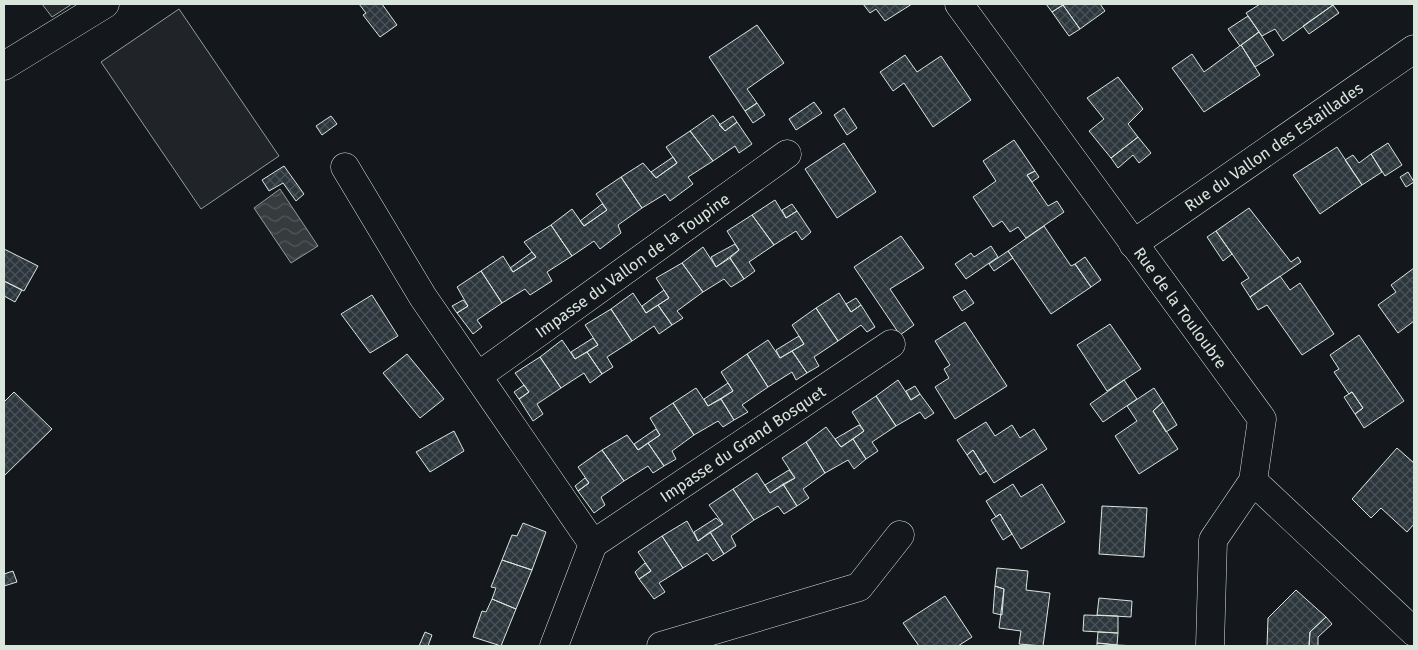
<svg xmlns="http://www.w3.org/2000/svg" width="1418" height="650" viewBox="0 0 1418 650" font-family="'Fira Sans',sans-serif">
<defs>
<pattern id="water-waves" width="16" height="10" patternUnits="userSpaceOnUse" patternTransform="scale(1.25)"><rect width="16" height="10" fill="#363b3e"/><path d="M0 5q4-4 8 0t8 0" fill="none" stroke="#525759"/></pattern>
<pattern id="building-cross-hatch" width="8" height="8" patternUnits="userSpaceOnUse" patternTransform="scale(1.25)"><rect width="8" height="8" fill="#2c363c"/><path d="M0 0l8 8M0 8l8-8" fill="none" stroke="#4a5358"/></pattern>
</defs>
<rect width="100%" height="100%" fill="#14181c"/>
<path fill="#202428" stroke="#939e99" d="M179,9L279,156L201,209L101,62Z"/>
<path fill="#24282b" stroke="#939e99" d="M42,4H72L52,17Z"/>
<path fill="url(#water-waves)" stroke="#939e99" d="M280,189L318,246L291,263L254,208Z"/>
<path fill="url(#building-cross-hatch)" stroke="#d8e6dc" d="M359,4H382L397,25L380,37L363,15L366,13Z
M863,4H912L885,21L876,9L870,13Z
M1046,4H1100L1105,11L1080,29L1063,5L1052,12Z
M1260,4H1332L1333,5L1283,41L1275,29L1262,36L1246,13Z
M1063,5L1080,29L1069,36L1052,12Z
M1333,5L1339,13L1309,34L1303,26Z
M1248,16L1259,32L1240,46L1228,29Z
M757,25L784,63L747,89L757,103L745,111L709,57Z
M1259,32L1274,55L1255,67L1241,45Z
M1241,45L1260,75L1204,112L1172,68L1192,54L1204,72Z
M905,55L917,72L941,56L971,100L933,127L904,83L893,91L880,72Z
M1118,77L1143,109L1128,124L1138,137L1111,158L1089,131L1104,119L1087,98Z
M814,102L822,113L796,130L789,119Z
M757,103L765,115L753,123L745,111Z
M844,108L857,128L847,135L834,115Z
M713,115L725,131L737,122L752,144L739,153L735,146L713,161L690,131Z
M331,116L337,124L322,135L316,126Z
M733,116L737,122L725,131L719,125Z
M690,131L713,161L688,177L693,184L670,201L665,194L642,208L621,177L643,163L656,178L677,163L666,147Z
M1138,137L1151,153L1139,163L1133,155L1118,168L1111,158Z
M1014,140L1035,171L1027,175L1048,206L1057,201L1064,212L1026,238L1018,227L1010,232L1002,221L993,227L973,197L996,181L983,161Z
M844,143L876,192L837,218L805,169Z
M1388,143L1402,165L1385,176L1371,154Z
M1337,147L1362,185L1320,214L1293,175Z
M1371,154L1382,172L1362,185L1345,160L1353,155L1359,163Z
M673,157L677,163L656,178L651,172Z
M284,166L304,194L296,201L283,183L269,191L262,180Z
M1035,171L1039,177L1032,182L1027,175Z
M1408,172L1414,182L1406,187L1400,177Z
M621,177L642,208L618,225L621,233L600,249L594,241L572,256L551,225L572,209L584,226L607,210L596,194Z
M775,200L786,218L797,211L811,232L802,240L796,231L774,245L752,215Z
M602,204L607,210L584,226L580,221Z
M792,204L797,211L786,218L782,210Z
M1249,208L1291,262L1298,257L1301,262L1250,297L1241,283L1249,278L1216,231Z
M752,215L774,245L749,262L755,271L744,279L730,258L739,250L727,231Z
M551,225L572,256L547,272L552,281L530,295L525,289L502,303L481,271L503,256L513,272L536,257L524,242Z
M1044,226L1071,266L1075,264L1091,287L1051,314L1008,251Z
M1216,231L1232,254L1223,261L1207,237Z
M901,236L924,268L890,289L914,325L900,335L854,267Z
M735,244L739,250L716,267L711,257Z
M991,246L998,257L966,279L955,264L971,253L974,257Z
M703,247L716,267L730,258L744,279L731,287L724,279L703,292L682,263Z
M4,249L38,266L24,291L4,281Z
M1008,251L1013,258L994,271L989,264Z
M532,252L536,257L513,272L510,268Z
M1085,257L1101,280L1091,287L1075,264Z
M682,263L703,292L677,311L683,318L672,325L658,305L669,298L656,278Z
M1414,268V321L1398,333L1378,305L1396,292L1391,285Z
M481,271L502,303L477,320L482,327L473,334L457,313L468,306L457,287Z
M1280,276L1290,290L1300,283L1334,334L1302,355L1267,305L1258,310L1250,297Z
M4,281L22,290L15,302L4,296Z
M664,290L669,298L646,313L642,306Z
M965,290L974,303L962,311L953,297Z
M633,293L646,313L658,305L672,325L659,334L654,326L632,341L611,309Z
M839,293L851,312L861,305L875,327L867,332L861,325L838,341L816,308Z
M372,295L398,336L370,353L341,314Z
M856,298L861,305L851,312L846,304Z
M463,300L468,306L457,313L452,306Z
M816,308L838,341L814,357L819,366L807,373L792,351L804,344L792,325Z
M611,309L632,341L607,357L613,367L602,374L587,352L598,345L585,325Z
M965,322L1007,386L955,419L935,387L949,378L944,369L950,365L935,341Z
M1110,324L1141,369L1107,391L1077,345Z
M1359,335L1404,401L1364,428L1355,414L1363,408L1352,392L1349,394L1334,372L1339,369L1330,355Z
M799,336L804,344L780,358L776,350Z
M593,338L598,345L575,359L571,352Z
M562,340L575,359L587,352L602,374L590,383L584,373L561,388L540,357Z
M768,340L780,358L792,351L807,373L796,380L792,372L768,387L747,354Z
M407,354L444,399L420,418L383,373Z
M747,354L768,387L742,405L748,412L734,420L721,399L733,391L721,372Z
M540,357L561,388L537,404L543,414L533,421L519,399L529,392L515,373Z
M898,380L911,400L920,394L934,413L925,419L920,412L896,426L876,396Z
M1124,380L1137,399L1103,422L1090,404Z
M728,383L733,391L708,406L704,399Z
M524,385L529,392L519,399L514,392Z
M915,386L920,394L911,400L906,391Z
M696,388L708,406L721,399L734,420L723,427L718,421L694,435L673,403Z
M1154,388L1163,402L1153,411L1178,449L1139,474L1115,436L1137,421L1127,406Z
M14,392L52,429L4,476V402Z
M1352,392L1363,408L1355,414L1344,397Z
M876,396L896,426L872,442L878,451L866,459L853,439L864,431L852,412Z
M1163,402L1177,425L1166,432L1153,411Z
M673,403L694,435L672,451L676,459L664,466L648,443L660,435L650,418Z
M986,422L995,436L1012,425L1020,438L1034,429L1047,449L994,483L973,450L967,455L957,440Z
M859,425L864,431L841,447L835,439Z
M826,427L841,447L853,439L866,459L854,469L848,460L825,473L806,442Z
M656,429L660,435L638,450L634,444Z
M454,431L464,451L430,472L416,452Z
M627,435L638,450L648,443L664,466L653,473L648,466L624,481L602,450Z
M806,442L825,473L803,489L809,498L797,506L783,484L795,478L782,458Z
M1397,448L1414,463V524L1407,532L1381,508L1371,518L1352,499Z
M602,450L624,481L601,497L605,505L594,513L578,491L589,483L578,467Z
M973,450L986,471L980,475L967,455Z
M789,470L795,478L770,493L765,485Z
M757,473L770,493L783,484L797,506L784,514L778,506L754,520L733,489Z
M585,478L589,483L578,491L575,486Z
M1013,484L1021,497L1042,484L1065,522L1021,549L1000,514L996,517L986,501Z
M733,489L754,520L731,536L736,546L724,554L710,532L723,524L709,505Z
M1102,506L1147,508L1144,557L1099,554Z
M1000,514L1012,534L1003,540L991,520Z
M716,518L723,524L698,541L694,532Z
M687,521L698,541L710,532L724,554L713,561L707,553L683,568L662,536Z
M523,523L546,532L532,570L502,560L512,535L517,536Z
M662,536L683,568L659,583L665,592L654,599L639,579L651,571L638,552Z
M502,560L532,570L516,609L492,599L496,588L491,587Z
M645,563L651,571L639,579L635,572Z
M997,568L1028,571L1026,590L1050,593L1043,646L1019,644L1021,631L999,628L1004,589L995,586Z
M13,571L17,582L4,586V574Z
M995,586L1004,589L1002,615L993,613Z
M1296,590L1326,617L1310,632L1309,646H1267L1268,618Z
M945,596L972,637L958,646H919L903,623Z
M1099,598L1132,601L1131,617L1097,615Z
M492,599L516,609L501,646L473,637L482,611L486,612Z
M1084,615L1118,616V633L1083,631Z
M1326,617L1332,624L1318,637V646H1309L1310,632Z
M425,632L432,635L428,646H419Z
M1098,632L1118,633L1117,645L1097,643Z
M1097,643L1117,645L1137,646H1097Z"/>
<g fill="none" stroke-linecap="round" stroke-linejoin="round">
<g stroke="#d8e6dc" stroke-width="29">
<g id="street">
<path id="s1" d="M959,4L1262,419L1253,481L1213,540L1210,646"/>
<path d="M4,66L105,4"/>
<path d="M345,167L423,297L593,544L554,646"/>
<path id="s2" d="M1133,244L1414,49"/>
<path id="s3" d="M478,376L787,154"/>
<path d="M1253,481L1414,632"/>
<path id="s4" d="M593,544L891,344"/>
<path d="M661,646L859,587L900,535"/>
</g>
</g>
<use href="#street" stroke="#14181c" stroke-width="28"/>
</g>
<g text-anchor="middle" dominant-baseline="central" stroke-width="4" stroke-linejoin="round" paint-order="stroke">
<g font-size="16" fill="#d8e6dc" stroke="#14181c">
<text stroke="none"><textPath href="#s2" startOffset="171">Rue du Vallon des Estaillades</textPath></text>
<text stroke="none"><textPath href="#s3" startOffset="190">Impasse du Vallon de la Toupine</textPath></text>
<text stroke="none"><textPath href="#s1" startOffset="376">Rue de la Touloubre</textPath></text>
<text stroke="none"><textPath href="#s4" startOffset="180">Impasse du Grand Bosquet</textPath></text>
</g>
</g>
<rect width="1418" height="650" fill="none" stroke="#d8e6dc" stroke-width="10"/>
</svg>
